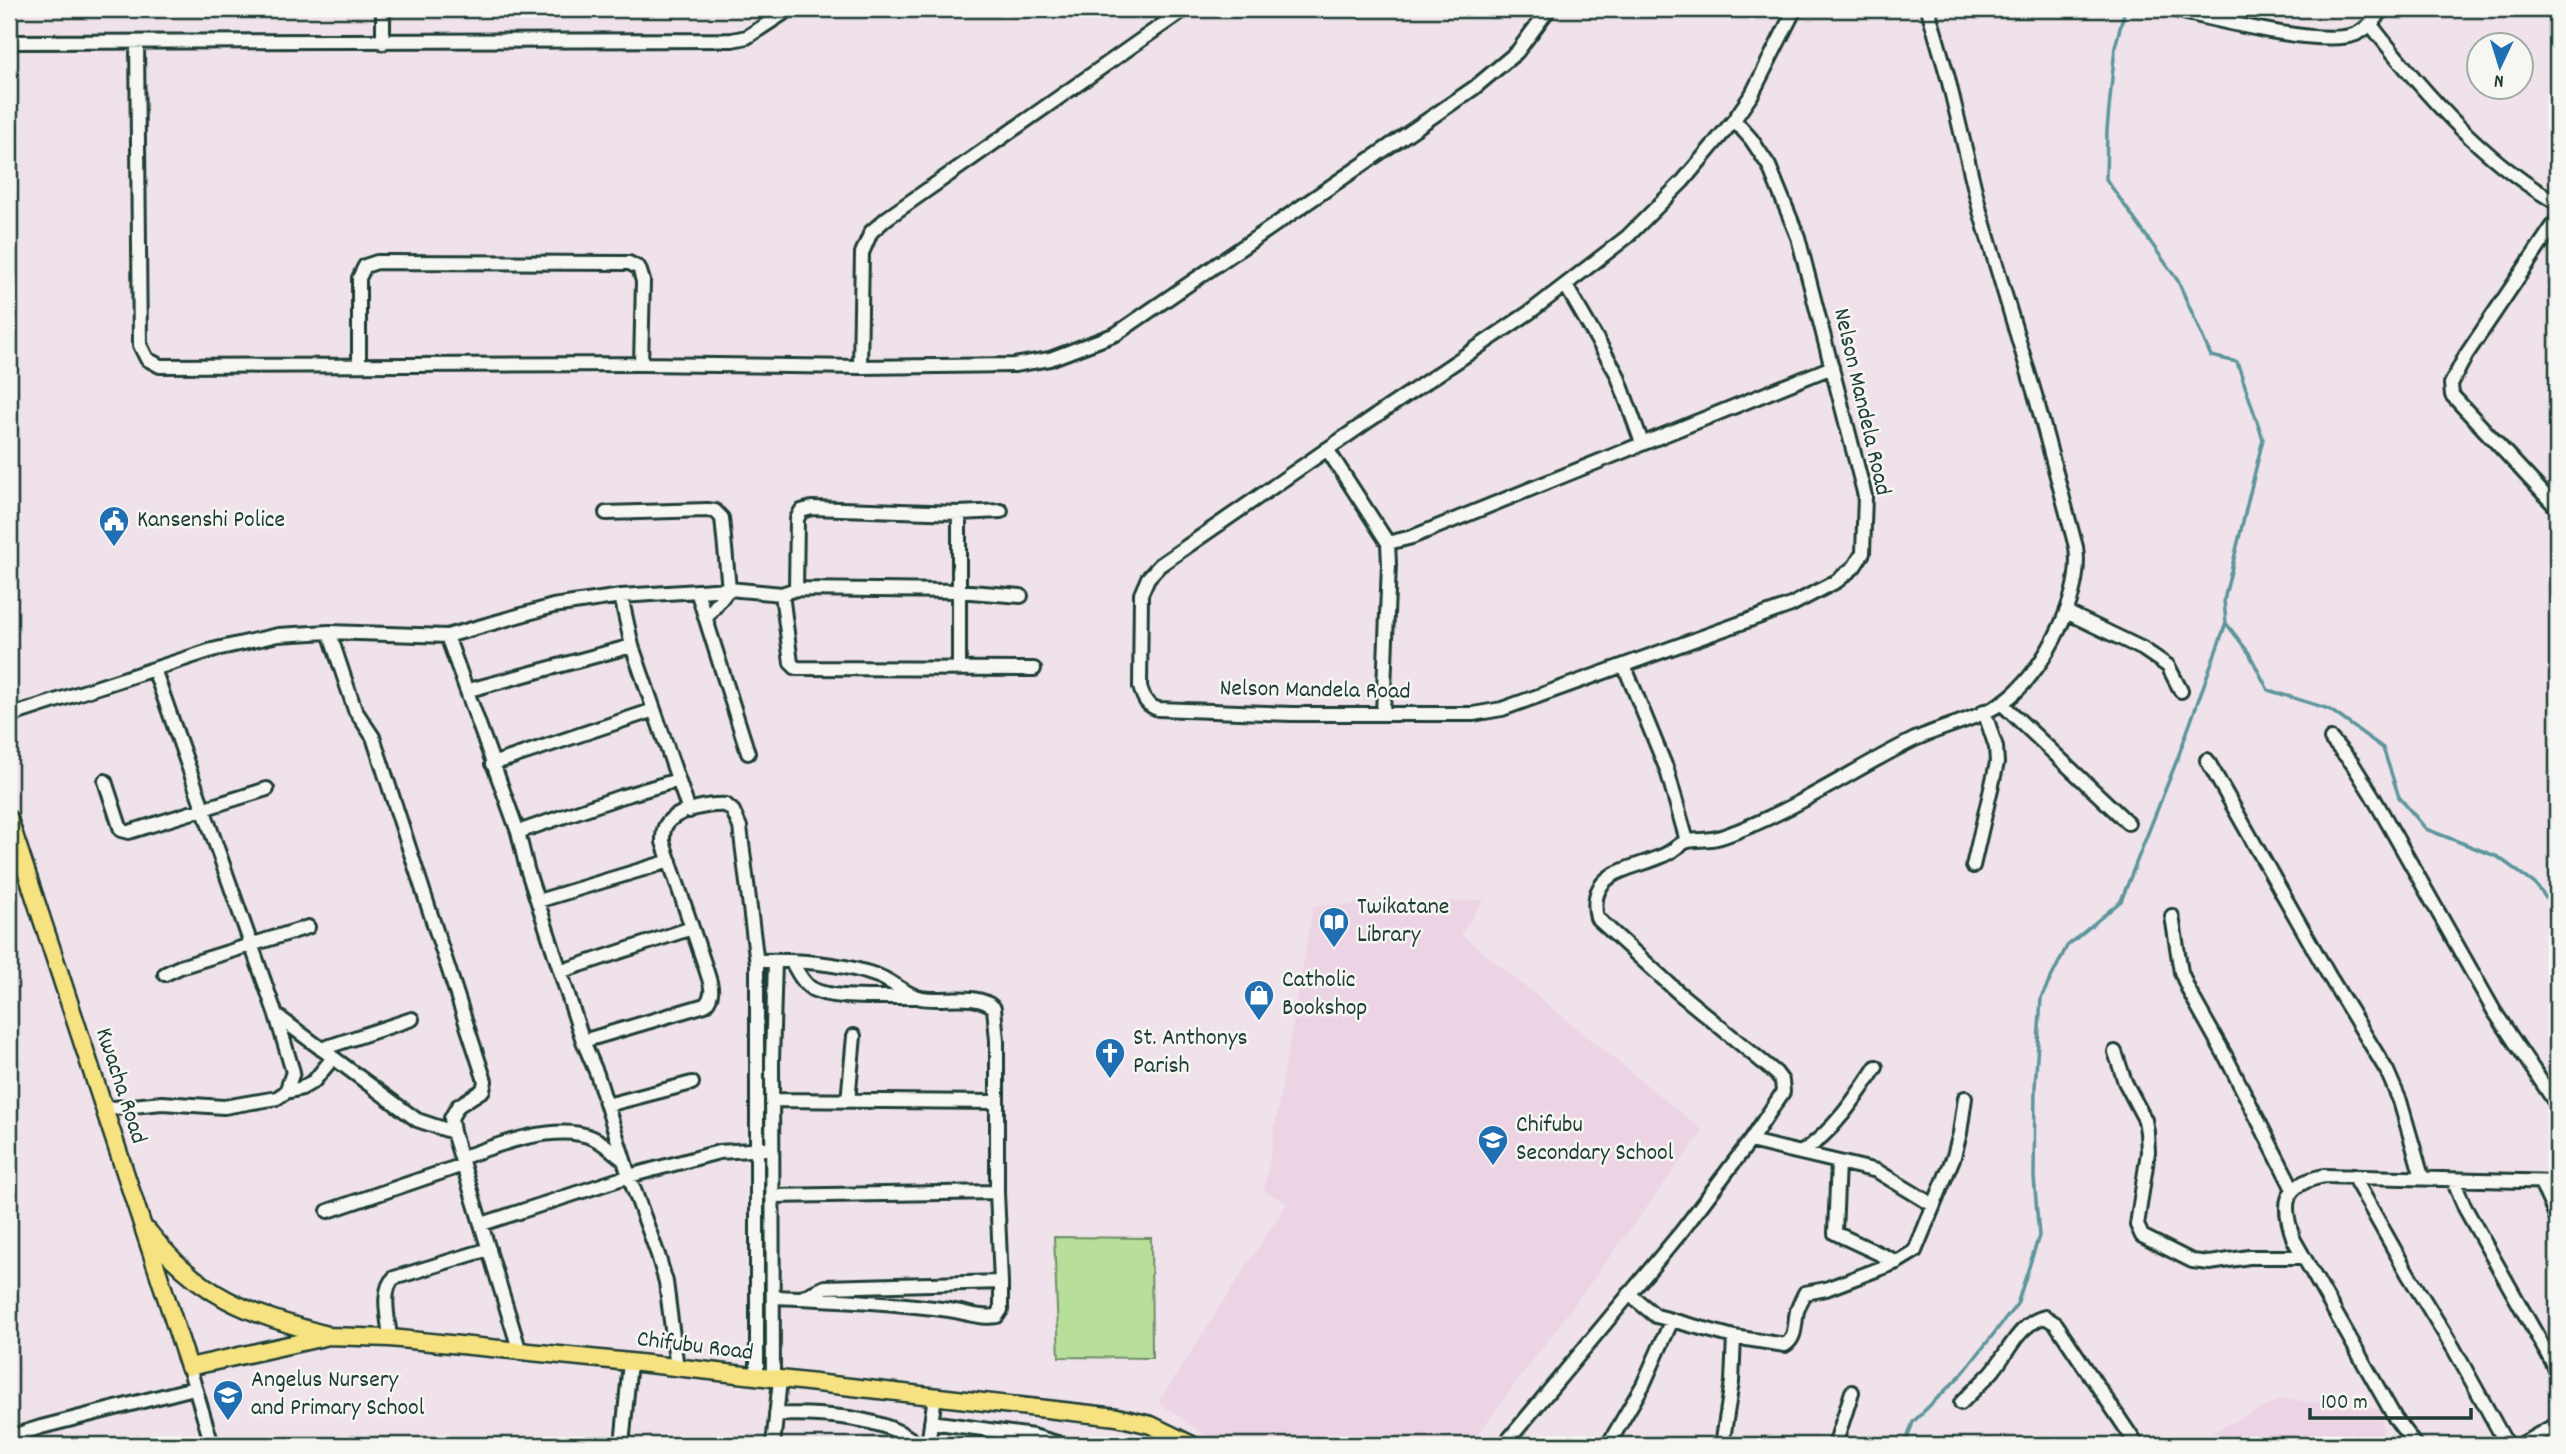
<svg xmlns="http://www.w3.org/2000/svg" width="2566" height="1454" viewBox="0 0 2566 1454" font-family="Dekko,sans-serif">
<rect width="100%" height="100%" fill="#f0e2ea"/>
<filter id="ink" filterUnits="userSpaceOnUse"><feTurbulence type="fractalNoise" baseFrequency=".0143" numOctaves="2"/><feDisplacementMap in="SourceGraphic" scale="14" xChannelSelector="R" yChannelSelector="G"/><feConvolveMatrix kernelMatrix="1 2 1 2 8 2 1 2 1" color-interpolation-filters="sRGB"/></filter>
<g filter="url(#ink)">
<path fill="#ecd4e4" d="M1484,900L1461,934L1703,1131L1470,1445H1218L1159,1402L1287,1203L1264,1191L1313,906Z
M2281,1399L2381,1409L2384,1445H2207L2203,1437Z"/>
<path fill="#b8df9a" stroke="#6c8e67" stroke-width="2" d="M1054,1237L1151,1238L1152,1358L1059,1357Z"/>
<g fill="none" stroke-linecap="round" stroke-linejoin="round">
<path stroke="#5b969b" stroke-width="3.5" d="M2226,623L2249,653L2268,690L2329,709L2383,748L2399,797L2426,829L2498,857L2535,884L2557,912
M1905,1445L1913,1422L1963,1373L2017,1304L2039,1236L2034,1177L2035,1087L2041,998L2067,946L2121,901L2177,760L2226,623L2224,600L2263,439L2237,362L2211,356L2178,281L2106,179L2107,130L2115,47L2125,9"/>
<g stroke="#1f3d34" stroke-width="18">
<path id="minor" d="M2170,9C2209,18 2322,48 2356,34C2368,29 2376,19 2383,9
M2371,25C2423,92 2482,160 2557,203
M9,42L732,40L747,37L790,9
M137,43L140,345L147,359L160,366L641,364L860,367L1014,365L1050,359L1116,334L1474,88L1517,52L1549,9
M383,43V9
M1734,120L1751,139L1769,166L1798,237L1865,496L1863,553L1854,567L1837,581L1791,605L1502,709L1473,714H1292L1158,709C1146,705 1144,699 1140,687L1141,594L1148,578L1160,565L1368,421L1530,312L1627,237L1683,181L1734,120L1752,94L1795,9
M2557,220L2466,355L2451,384L2452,395L2557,508
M1566,286L1617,374L1642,443
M359,365V278L365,266L377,262L629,263L639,268L643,281L641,364
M860,367L862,253L871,232L887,218L1185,9
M1327,449L1388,543
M606,513L707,510L715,511L722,518L729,589L706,618
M959,513V669
M796,589L797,519L801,511L812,508L959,513L1001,511
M697,591L748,753
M782,594L791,663L796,668L1034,669
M621,596L632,646L689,811
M2066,612L2143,649L2168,666L2181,691
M329,632L355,710L373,737L485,1081L483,1090L458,1106L451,1118L453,1132L520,1352
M447,636L518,832L527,869L583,1041L597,1074L629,1176L658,1255L666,1282L677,1368
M1624,665L1667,770L1687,841
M154,669L276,1015L417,1120L453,1132
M469,690L632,646
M2001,703L2128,823
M1383,714L1389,564L1388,543L1412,537L1832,367
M9,716L212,650L278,635L329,632L447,636L553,606L621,596L729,589L782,594L796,589L958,591L1021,596
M2331,739L2352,763L2372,795L2494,1011L2557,1105
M2207,760L2328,974L2387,1071L2400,1101L2422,1177
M492,764L654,710
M105,781L121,830L129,832L267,789
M518,832L620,797L678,780
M1973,866L1997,763L1996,747L1984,711
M538,901L670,861
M2172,916L2181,972L2189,991L2226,1057L2293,1189
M792,962C797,971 803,983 811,988C830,1001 892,996 916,997
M757,964L760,961C798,960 841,963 878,976C892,981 906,995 921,998C943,1002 978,992 994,1008L997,1040V1192L1001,1282V1310L997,1316C981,1319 965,1312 949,1310C891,1302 831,1299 773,1297
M562,971L692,928
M165,974L180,967L308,927
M276,1015L293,1072L286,1092
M583,1041L705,1005C716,993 710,983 706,969L663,842C663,834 663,826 670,820C682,809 710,804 726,805L733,811L740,827L757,964V1377
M321,1049L412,1019
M2115,1052L2125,1082L2145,1120L2147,1132L2148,1152L2137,1225L2142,1236L2192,1261L2210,1263L2249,1257H2303
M772,1100L997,1102
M848,1101L854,1036
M607,1105L692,1083
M104,1109L162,1103L224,1107L277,1098L286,1092L302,1088L314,1081L332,1059
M1750,1141L1877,1171L1933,1205
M1801,1153C1834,1131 1855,1099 1876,1067
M461,1158C496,1145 557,1122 593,1138C605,1143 614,1153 624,1160
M1838,1162L1835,1233L1897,1262
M2353,1176L2408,1274L2454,1349L2507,1445
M2453,1180L2465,1208L2557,1371
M2541,1183L2557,1218
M772,1196L997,1192
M328,1211L463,1165
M482,1224L629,1176L719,1152L765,1149
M1629,1294L1656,1316L1664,1318L1734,1337L1785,1345C1797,1337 1794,1324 1797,1311C1799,1305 1802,1299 1805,1293L1826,1289L1897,1262L1915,1251L1954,1156L1960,1133L1965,1098
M801,1298L825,1287L1001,1282
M390,1338C389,1322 380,1290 394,1278L489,1249
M189,1367L212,1445
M773,1379L772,1061L775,961
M1961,1403C1971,1393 1982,1382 1992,1372C2008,1353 2019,1323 2045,1317L2056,1324L2137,1445
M776,1414C818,1414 886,1415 918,1445
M931,1422L1033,1436L1064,1445
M11,1445L9,1437L41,1427L194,1388
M622,1445L630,1362
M773,1445L780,1380
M928,1445L935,1396
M1504,1445L1682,1231L1750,1141L1783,1092L1782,1081L1776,1073L1679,993L1597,918C1593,901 1596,886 1611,876C1629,865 1652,863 1670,852C1675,849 1682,842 1688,841C1700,839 1712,841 1724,836C1791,813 1850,771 1913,740C1942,726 1985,718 2010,697C2046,667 2083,595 2076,547L2036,398L1980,211L1948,78L1928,9
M1608,1445L1643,1385L1672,1320
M1722,1445L1732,1382L1734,1337
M1835,1445L1852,1392
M2415,1445L2395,1418L2294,1240C2281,1203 2283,1184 2324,1176L2557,1182
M2520,1445L2557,1424"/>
</g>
<g stroke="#1f3d34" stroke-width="21">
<path id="major" d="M9,819L189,1367L329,1336L390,1338L630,1362L1117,1417L1151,1425L1192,1445
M148,1231C200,1298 248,1313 327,1335"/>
</g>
<use href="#minor" stroke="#f6f6f2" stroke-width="12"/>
<use href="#major" stroke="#f7e281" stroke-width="16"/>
</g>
</g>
<defs>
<g id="civic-pin" transform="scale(1.575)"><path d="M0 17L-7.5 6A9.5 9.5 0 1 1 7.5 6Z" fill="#1f6fb2" stroke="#f6f6f2"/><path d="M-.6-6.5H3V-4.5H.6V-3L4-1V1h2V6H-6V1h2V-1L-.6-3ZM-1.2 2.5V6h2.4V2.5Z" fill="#fff"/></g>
<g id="library-pin" transform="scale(1.575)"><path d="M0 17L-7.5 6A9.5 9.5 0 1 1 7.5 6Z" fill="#1f6fb2" stroke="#f6f6f2"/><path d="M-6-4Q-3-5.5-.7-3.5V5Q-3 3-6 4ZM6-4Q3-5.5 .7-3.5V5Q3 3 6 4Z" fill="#fff"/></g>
<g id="shop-pin" transform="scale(1.575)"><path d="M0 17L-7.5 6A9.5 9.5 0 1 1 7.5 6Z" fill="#1f6fb2" stroke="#f6f6f2"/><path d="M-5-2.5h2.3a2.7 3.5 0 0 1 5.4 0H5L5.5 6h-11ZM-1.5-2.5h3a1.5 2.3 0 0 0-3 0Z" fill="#fff"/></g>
<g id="church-pin" transform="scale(1.575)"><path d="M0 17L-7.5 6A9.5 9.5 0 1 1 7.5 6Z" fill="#1f6fb2" stroke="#f6f6f2"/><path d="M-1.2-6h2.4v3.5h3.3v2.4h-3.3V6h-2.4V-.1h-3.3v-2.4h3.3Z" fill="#fff"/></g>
<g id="school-pin" transform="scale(1.575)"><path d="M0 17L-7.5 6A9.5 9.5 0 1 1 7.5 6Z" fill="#1f6fb2" stroke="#f6f6f2"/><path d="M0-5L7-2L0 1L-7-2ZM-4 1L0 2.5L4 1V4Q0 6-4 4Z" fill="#fff"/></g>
</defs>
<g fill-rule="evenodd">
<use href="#civic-pin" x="114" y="521"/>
<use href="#library-pin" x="1334" y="922"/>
<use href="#shop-pin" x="1259" y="995"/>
<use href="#church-pin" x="1110" y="1053"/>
<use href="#school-pin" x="1493" y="1140"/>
<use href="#school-pin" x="228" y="1395"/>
</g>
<g text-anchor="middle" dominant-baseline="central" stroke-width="5" stroke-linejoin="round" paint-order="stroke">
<g font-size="24" fill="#1f3d34" stroke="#f6f6f2">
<text transform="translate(1861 402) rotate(77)">Nelson Mandela Road</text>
<text transform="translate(1315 691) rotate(1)">Nelson Mandela Road</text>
<text transform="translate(120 1086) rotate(72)">Kwacha Road</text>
<text transform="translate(695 1347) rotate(7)">Chifubu Road</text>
</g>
<g font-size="24" fill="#1f3d34" stroke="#f6f6f2" text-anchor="start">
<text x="137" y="521">Kansenshi Police</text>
<text x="1357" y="908">Twikatane<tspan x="1357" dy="28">Library</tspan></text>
<text x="1282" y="981">Catholic<tspan x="1282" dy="28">Bookshop</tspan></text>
<text x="1133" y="1039">St. Anthonys<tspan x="1133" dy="28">Parish</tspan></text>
<text x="1516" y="1126">Chifubu<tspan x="1516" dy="28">Secondary School</tspan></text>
<text x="251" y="1381">Angelus Nursery<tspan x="251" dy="28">and Primary School</tspan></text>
</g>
</g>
<rect width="2566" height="1454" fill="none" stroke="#f6f6f2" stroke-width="35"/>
<rect x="18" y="18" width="2531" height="1419" fill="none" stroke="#1f3d34" stroke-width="2.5" filter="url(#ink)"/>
<g transform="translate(2500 66) rotate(184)"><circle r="33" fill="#f6f6f2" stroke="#a0aca6" stroke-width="2"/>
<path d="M0-5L12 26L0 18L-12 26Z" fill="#1f6fb2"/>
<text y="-10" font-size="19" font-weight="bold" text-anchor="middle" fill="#1f3d34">N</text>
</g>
<path d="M2310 1408v10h161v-10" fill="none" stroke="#1f3d34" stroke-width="3.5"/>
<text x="2321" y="1408" font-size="21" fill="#1f3d34" stroke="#f6f6f2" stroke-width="5" paint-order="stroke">100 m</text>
</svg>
